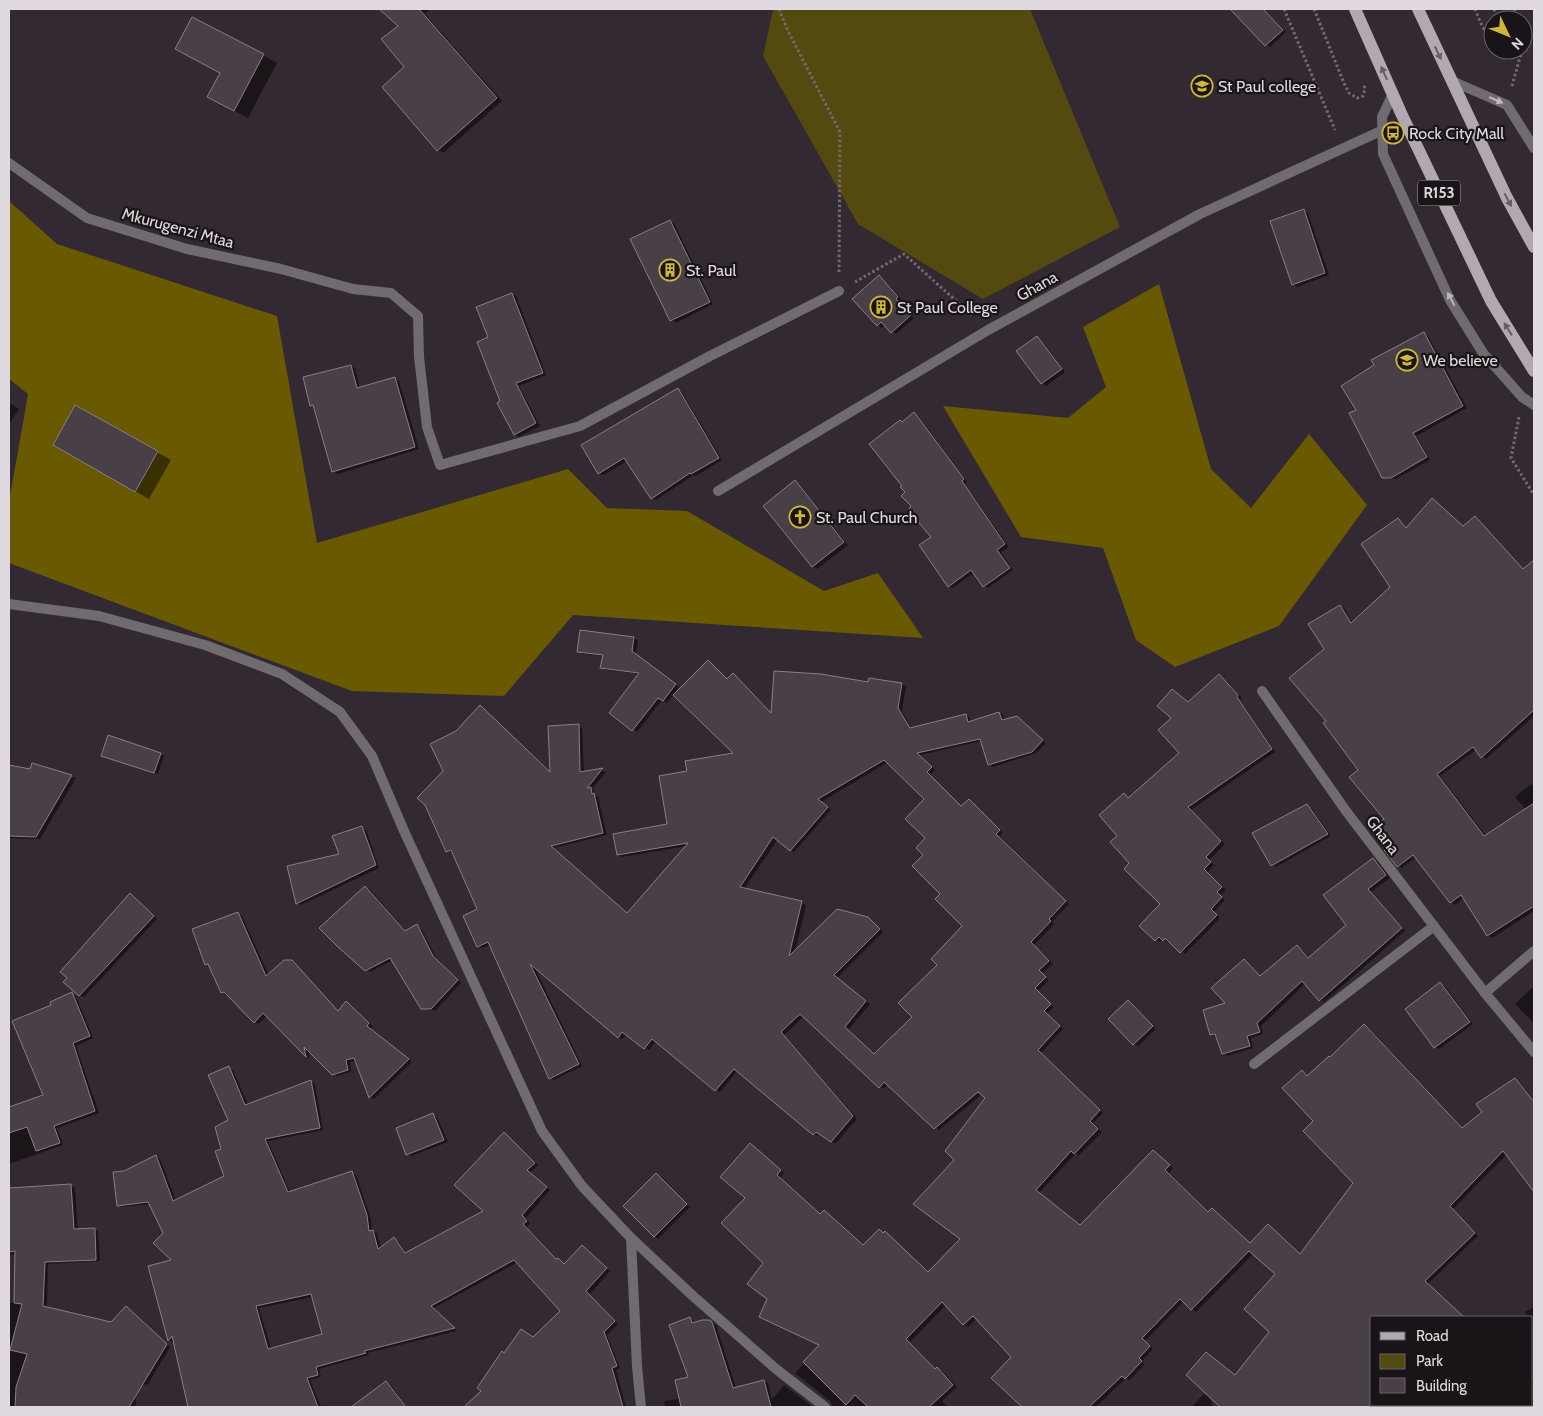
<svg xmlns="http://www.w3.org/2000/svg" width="1543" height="1416" viewBox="0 0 1543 1416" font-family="Cabin,sans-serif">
<rect width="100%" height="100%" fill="#332932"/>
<path fill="#54490f" d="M773,9H1030L1120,227L983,299L858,224L763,56Z"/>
<path fill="#695a01" d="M9,201L57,244L277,316L317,543L568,469L607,508L687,511L824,591L878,573L923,638L573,615L504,696L352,691L9,563V502L28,394L9,379Z
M1159,284L1211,469L1251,508L1309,434L1367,505L1279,626L1175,667L1136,640L1103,548L1021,537L943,406L1068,418L1106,387L1083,327Z"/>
<path fill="#0007" fill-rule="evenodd" d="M381,9H430L425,14L502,101L443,153L438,150L400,26Z
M1251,9H1264L1286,32L1270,47L1266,45L1241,18Z
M263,55L277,63L248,118L222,104L221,73Z
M1304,211L1308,213L1329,275L1297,287L1293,284Z
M669,221L674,223L713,304L676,323L671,320Z
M879,276L883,279L902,300L899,302L914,318L896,334L885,325L882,328L878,325L854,299Z
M512,294L516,296L546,375L519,386L540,426L519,437L514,434L502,401L490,337Z
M1424,334L1428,336L1467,408L1416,436L1430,460L1396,479H1388L1383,477L1357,410Z
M1037,337L1041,340L1065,372L1046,386L1041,383Z
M351,366L355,368L360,389L395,379L399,381L419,449L338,474L334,472L315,408L311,405Z
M678,389L682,392L722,460L696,476L694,475L656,500L652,498L627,461L604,475L599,473Z
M9,402L19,409L9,424Z
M76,406L171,460L149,499L54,445Z
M914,414L918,416L967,482L965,484L1009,547L1001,552L1013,570L988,588L984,586L975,572L953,588L948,586L933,537L912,506L907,492L902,423Z
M795,481L799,484L848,545L817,569L813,566L765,506Z
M1433,500L1464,527L1475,518L1479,520L1534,581V589L1526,596L1534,607V612L1529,616L1534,623V716L1486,759L1482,757L1476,750L1440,776L1486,836L1526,810L1515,797L1531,784L1534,786V911L1492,938L1488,935L1464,898L1455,905L1451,902L1416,857L1402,868L1398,866L1389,848L1386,819L1360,770L1327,721L1325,649L1340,606L1344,608L1353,623L1392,587L1398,519L1402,522L1407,528Z
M634,638L638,641L636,655L679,687L667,703L662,700L637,732L633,729L640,674L606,670L602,668L604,656L582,654L578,651Z
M708,662L728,680L733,675L737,677L772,714L869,683L870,679L902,684L906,686L902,711L912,729L966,715L970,718L971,722L999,713L1003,715L1005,721L1017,717L1022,720L1046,743L1036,753L993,767L989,764L982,741L920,755L935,770L930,775L962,807L973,803L1003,833L1000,836L1069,904L1052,922L1054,924L1034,945L1053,964L1042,973L1049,980L1038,991L1054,1007L1047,1014L1063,1029L1041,1053L1103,1113L1093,1123L1102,1132L1079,1155L1076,1153L1039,1193L1081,1227L1154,1151L1173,1168L1169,1173L1209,1212L1212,1209L1216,1211L1251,1244L1301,1255L1355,1183L1314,1121L1302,1072L1308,1076L1331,1058L1364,1026L1369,1028L1463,1129L1484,1112L1515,1079L1519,1082L1534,1101V1187L1531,1185L1507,1154L1453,1209L1478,1236L1428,1284L1464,1317H1372V1405H1515L1516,1406L1515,1407H1231L1212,1387L1235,1376L1271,1332L1277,1274L1254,1253L1196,1312L1184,1301L1145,1341L1153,1349L1142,1361L1145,1364L1130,1380L1126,1378L1096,1407H1024L993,1377L1013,1357L977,1318L968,1327L964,1324L946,1305L910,1342L936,1370L938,1369L942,1371L957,1387L942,1401L948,1407H833L830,1401L795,1373L821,1345L769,1299L765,1263L747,1198L750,1144L784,1173L780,1178L821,1215L824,1211L828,1214L864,1246L879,1231L884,1234L885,1232L929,1273L962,1239L956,1160L986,1097L982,1094L939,1130L888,1084L884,1089L880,1087L804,1016L784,1035L857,1119L835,1144L820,1133L818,1136L814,1134L738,1070L720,1092L656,1041L649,1050L627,1034L622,1039L618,1037L533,964L582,1066L554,1080L550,1078L491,945L482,948L478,946L479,910L454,852L452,853L447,851L444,771L456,732L481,707L552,773L578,726L582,728L584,773L602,770L606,772L592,789L594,791L595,796L598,797L607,835L553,848L628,914L688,846L622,857L618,854L669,825L688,772L736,754ZM888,762L926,799L925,855L942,894L964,926L939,965L914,1017L875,1055L848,1030L870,1004L837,978L883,932L872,921L867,918L795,953L806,905L802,903L744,889L778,839L794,852L831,810L821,802Z
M1219,675L1223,678L1242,698L1240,700L1275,752L1191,810L1225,844L1209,860L1214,865L1208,872L1226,890L1220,895L1225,900L1214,912L1220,918L1185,954L1169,940L1168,942L1163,939L1160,942L1156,940L1162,904L1131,863L1119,836L1124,795L1130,799L1181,753L1188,703Z
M160,754L164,756L158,774L107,757Z
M33,765L76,778L40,839L9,838V766L31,771Z
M1307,806L1311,808L1331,836L1276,867L1271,865Z
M361,828L366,830L379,868L301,905L297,903L340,855Z
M1373,860L1378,862L1390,878L1371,892L1405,931L1324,1002L1320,1000L1305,984L1261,1026L1263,1034L1251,1038L1253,1048L1227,1056L1223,1053L1218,1036L1215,1037L1211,1034L1228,1004L1244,960L1248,963L1261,977L1297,946L1301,949L1310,958L1348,926Z
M366,887L370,889L406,931L417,926L421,928L437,959L461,983L436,1010H426L422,1008L393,960L370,972L366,970Z
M130,894L157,919L84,997L80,995Z
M238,913L242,916L269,976L341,1016L350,1005L373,1026L371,1029L412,1062L374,1099L370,1097L357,1061L350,1062L351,1072L337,1076L333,1074L308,1049L310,1058L307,1056L267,1016L258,1024L254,1022L228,994L226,995L222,992L211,967L206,965Z
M1440,984L1445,986L1473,1024L1439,1049L1435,1047Z
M1534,986V1023L1515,1004Z
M72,994L76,996L93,1038L76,1046L99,1113L57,1128L63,1145L9,1164V1108L44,1096L53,1006Z
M1128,1002L1132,1004L1156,1029L1138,1046L1134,1044Z
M229,1068L233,1070L248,1105L311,1082L315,1084L323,1130L268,1141L290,1192L351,1172L356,1175L371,1219L372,1231L377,1233L381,1248L394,1239L398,1241L407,1254L485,1211L504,1133L508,1136L538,1165L530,1173L550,1190L526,1218L530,1223L527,1227L557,1260L558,1259L565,1264L582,1246L610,1271L590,1294L618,1324L607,1335L620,1368L616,1370L626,1407H466L483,1391L505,1354L533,1338L561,1311L518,1262L434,1308L457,1331L367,1353L369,1355L319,1369L321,1377L310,1380L321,1407H189L174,1343L169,1340L150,1267L173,1261L164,1233L150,1204L122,1207L118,1205L125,1172L156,1156L160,1159L176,1201L226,1177L222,1150L230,1121ZM313,1297L323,1335L271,1349L259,1308Z
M433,1115L437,1117L448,1142L411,1156L407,1154Z
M657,1175L661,1177L690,1207L658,1239L654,1236Z
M71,1186L75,1188L78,1230L94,1229L98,1231L100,1261L48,1264L47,1308L112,1323L127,1307L170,1347L148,1384L134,1387L136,1404L134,1407H9V1303L15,1302L16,1254L9,1255V1190Z
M1534,1307V1329L1532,1325V1317H1528L1525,1312Z
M690,1319L694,1321L695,1323L709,1321L716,1325L736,1388L764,1381L768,1383L772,1399L784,1385L813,1407H665L664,1401L680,1399L689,1378Z
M1532,1380L1534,1382V1407H1530L1529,1405H1532Z
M386,1382L390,1384L407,1407H353Z
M1204,1394L1208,1396L1214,1407H1191Z"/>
<path fill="#493f47" stroke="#897e88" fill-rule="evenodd" d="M379,9H419L497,98L437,151L382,87L404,67L381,39L398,26Z
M1230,9H1263L1283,30L1265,46Z
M192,17L264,54L234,111L207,97L220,73L175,49Z
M1304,209L1325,273L1292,285L1270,221Z
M670,220L710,302L670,321L630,239Z
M879,275L898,297L896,299L911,315L891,333L881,322L877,326L852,299Z
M512,293L543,373L516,383L536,423L514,435L497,403L500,401L477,342L488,337L476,307Z
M1424,332L1463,406L1413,433L1427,457L1391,478H1382L1349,413L1356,410L1341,386L1374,365L1371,360Z
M1037,336L1062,369L1041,384L1016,351Z
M351,365L357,388L395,377L415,447L332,472L313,405L310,406L303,377Z
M678,388L719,458L691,474L690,473L651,499L624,458L598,474L581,445Z
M75,405L158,451L135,492L53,445Z
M914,412L964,479L962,481L1005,544L997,550L1010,568L983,587L971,570L948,587L919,545L931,537L908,510L911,506L901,496L905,492L900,487L902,486L869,444L900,420L902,422Z
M795,480L844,542L812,567L763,506Z
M1432,498L1463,526L1475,516L1523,569L1534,560V710L1481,758L1473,747L1437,774L1484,836L1534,803V906L1487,936L1461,895L1450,903L1413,855L1397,867L1384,850L1387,848L1371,828L1384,819L1349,777L1358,770L1323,723L1326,721L1289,678L1324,649L1308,624L1340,605L1351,623L1390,587L1361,544L1398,518L1406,528Z
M580,630L634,637L632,651L676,684L663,701L658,698L632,731L609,713L639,673L600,668L603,655L577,652Z
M708,660L727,679L733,673L771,713L774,671L821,674L868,682L869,678L902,683L898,708L910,728L966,714L968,722L999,712L1002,720L1017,716L1043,740L1032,752L988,765L980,739L917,753L932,767L927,772L961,806L969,799L1000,830L996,834L1066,901L1049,919L1051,921L1031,942L1049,961L1039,970L1046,977L1035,988L1051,1004L1044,1011L1060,1026L1038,1050L1100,1110L1090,1121L1098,1129L1074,1154L1071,1151L1036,1190L1080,1225L1153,1150L1170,1165L1165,1170L1208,1212L1212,1208L1250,1243L1268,1224L1300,1254L1353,1183L1303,1131L1313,1121L1282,1088L1302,1070L1307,1076L1329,1056L1330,1057L1364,1024L1462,1128L1482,1112L1476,1104L1515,1078L1534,1102V1192L1503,1151L1450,1206L1475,1233L1425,1281L1464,1317H1372V1407H1220L1186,1375L1206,1352L1235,1375L1269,1332L1244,1309L1275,1274L1249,1251L1191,1310L1180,1299L1142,1338L1150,1346L1139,1358L1142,1361L1125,1379L1122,1376L1089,1407H1022L991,1378L1011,1357L973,1316L963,1325L942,1302L906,1339L935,1369L937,1367L953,1385L929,1407H868L855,1395L846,1405L803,1362L819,1345L759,1317L767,1299L747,1284L763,1263L721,1223L745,1198L720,1177L750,1143L781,1170L777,1175L820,1214L824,1210L863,1245L879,1229L883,1233L885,1231L928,1272L960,1239L913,1204L954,1160L945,1151L985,1098L978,1092L934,1129L884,1082L879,1088L800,1014L781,1032L853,1116L831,1142L816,1132L813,1135L734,1069L715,1091L652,1039L644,1049L622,1032L618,1038L530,964L579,1064L549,1079L488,942L477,947L463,916L477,909L451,850L446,852L425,805L417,798L443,771L430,744L456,731L480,705L550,772L548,726L579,724L580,772L603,768L587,788L591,787L592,794L594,793L603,833L551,846L627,913L688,843L617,855L613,834L667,824L659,776L687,771L685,761L733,753L673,695ZM884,760L924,799L905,819L925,838L916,848L923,855L912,866L940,894L935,899L962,926L931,959L937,965L898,1003L912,1017L874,1054L845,1027L866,1001L834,975L880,929L868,917L837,909L789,956L802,901L740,887L773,837L790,851L828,807L818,799Z
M1219,674L1238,695L1237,697L1272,749L1188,807L1221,841L1206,857L1211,862L1204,869L1222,887L1217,892L1222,897L1211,909L1217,915L1180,953L1165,938L1163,941L1159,937L1155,941L1139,926L1160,904L1124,869L1129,863L1110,842L1117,836L1099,815L1124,793L1128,798L1179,753L1158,730L1171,718L1157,706L1172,689L1188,702Z
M108,735L161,753L154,773L101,756Z
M32,763L72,775L36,837L9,836V765L30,769Z
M1307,804L1328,834L1271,866L1252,833Z
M362,826L376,865L296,904L287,866L339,854L332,836Z
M1373,858L1386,875L1368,889L1402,928L1319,1001L1302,981L1257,1023L1260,1032L1247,1036L1250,1046L1222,1054L1215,1034L1210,1035L1203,1010L1225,1003L1211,988L1244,959L1260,976L1297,945L1308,958L1346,925L1323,895Z
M365,886L405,931L417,924L433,956L458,980L431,1009H421L390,958L365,971L337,946L319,928Z
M130,893L154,916L79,996L63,982L67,978L60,972Z
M238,912L266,976L284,960H292L338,1011L346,1001L369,1023L367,1026L409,1059L369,1098L354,1058L346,1060L348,1070L332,1075L304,1047L306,1057L263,1013L254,1023L224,992L221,993L208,964L205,965L192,929Z
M1440,982L1470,1022L1434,1048L1405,1009Z
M72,992L90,1036L73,1043L95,1111L54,1126L60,1143L36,1151L27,1127L9,1133V1107L43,1095L12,1021L51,1005L50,1002Z
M1128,1000L1153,1026L1133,1045L1108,1019Z
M229,1066L245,1105L311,1080L320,1128L265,1139L288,1192L352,1171L367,1215L369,1231L373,1230L378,1249L394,1237L405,1253L483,1211L454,1185L504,1132L535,1163L527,1170L547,1187L522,1215L527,1221L523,1224L556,1259L558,1258L564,1264L582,1245L607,1268L586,1291L615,1321L604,1332L617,1366L612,1368L623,1407H464L481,1391L477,1388L502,1351L504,1353L521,1329L533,1337L560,1311L514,1260L431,1306L455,1328L364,1351L366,1353L316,1367L318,1375L307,1378L318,1407H188L172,1336L168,1341L148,1266L171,1260L153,1243L163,1233L148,1202L117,1206L113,1172L124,1171L156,1155L173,1201L224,1176L215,1151L221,1149L215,1127L228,1120L208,1075ZM311,1294L322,1334L268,1349L256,1306Z
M433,1113L444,1140L406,1155L396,1128Z
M656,1173L687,1204L654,1237L623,1206Z
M71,1184L74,1229L95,1228L96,1260L45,1262L43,1306L111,1322L126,1306L167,1344L129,1407H15L16,1387L27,1354L10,1350L22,1304L14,1303L15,1251L9,1252V1188Z
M690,1317L692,1323L702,1320H710L712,1322L733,1388L764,1380L771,1407H681L675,1380L688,1377L669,1325Z
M386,1381L406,1407H351Z"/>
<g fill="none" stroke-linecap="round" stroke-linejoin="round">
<path stroke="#726971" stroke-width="3" stroke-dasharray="2.5 2.5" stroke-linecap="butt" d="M779,9L788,31L840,132L839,273
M1284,9L1335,130
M1314,9L1344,83L1349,93L1357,98L1363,96L1365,89L1364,85
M1475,9C1479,18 1483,33 1493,38
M1494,9L1499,20
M1514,9L1519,20
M1523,28L1526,34L1523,45
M1512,86L1522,50
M855,282L904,254L973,316
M1519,417L1511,458L1534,495"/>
<path stroke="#706b6f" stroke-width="10" d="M1452,81L1507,105L1534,148
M1393,94L1382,117L1383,154L1450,300L1483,353L1522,397L1534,405"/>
<path stroke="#706b6f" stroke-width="10" d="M9,163L87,218L187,249L281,269L353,289L391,293L418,316L419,357L427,427L440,465L580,426L710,356L839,291
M718,491L988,330L1200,214L1383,130
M9,604L99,616L205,645L282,674L340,712L372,756L404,831L542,1131L582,1186L631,1238L693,1296L776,1369L825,1407
M1485,993L1534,951
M1254,1064L1434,926
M631,1238L637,1366L641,1407"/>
<path stroke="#706b6f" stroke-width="10" d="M1262,691L1346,811L1485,993L1534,1052"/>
<path stroke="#b2a8b1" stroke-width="12" d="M1355,9L1401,113L1491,301L1534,371
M1418,9L1507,198L1534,247"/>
</g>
<defs><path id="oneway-solid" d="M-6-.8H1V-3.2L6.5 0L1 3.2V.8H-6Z" transform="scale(1.25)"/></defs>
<g fill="#655e64">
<use href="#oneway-solid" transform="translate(1438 53) rotate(65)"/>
<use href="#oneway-solid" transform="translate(1384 73) rotate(-114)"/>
<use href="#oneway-solid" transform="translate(1508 200) rotate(62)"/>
<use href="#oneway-solid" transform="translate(1508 329) rotate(-122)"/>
</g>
<g fill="#beb9be">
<use href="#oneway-solid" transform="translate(1496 100) rotate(23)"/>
<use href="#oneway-solid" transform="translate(1451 299) rotate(-118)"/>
</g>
<defs>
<g id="university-ring" transform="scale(1.125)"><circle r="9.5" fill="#181417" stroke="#d1b736" stroke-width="1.5"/><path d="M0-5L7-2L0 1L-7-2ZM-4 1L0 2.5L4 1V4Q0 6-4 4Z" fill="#d1b736"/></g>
<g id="bus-ring" transform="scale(1.125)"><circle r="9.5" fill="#181417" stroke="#d1b736" stroke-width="1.5"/><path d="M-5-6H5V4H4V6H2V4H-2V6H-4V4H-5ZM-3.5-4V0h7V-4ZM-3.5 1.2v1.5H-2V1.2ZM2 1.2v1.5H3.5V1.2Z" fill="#d1b736"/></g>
<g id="building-ring" transform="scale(1.125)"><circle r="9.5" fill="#181417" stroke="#d1b736" stroke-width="1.5"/><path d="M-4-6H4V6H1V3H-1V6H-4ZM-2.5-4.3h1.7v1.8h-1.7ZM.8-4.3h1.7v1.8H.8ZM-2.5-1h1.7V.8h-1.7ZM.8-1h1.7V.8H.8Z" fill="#d1b736"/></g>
<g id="school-ring" transform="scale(1.125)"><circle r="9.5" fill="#181417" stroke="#d1b736" stroke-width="1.5"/><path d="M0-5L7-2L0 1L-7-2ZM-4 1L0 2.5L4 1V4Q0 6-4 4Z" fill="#d1b736"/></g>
<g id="church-ring" transform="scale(1.125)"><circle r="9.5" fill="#181417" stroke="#d1b736" stroke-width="1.5"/><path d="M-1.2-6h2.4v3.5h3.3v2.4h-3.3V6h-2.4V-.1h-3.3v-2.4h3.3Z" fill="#d1b736"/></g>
</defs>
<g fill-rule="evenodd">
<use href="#university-ring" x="1202" y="86"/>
<use href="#bus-ring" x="1393" y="133"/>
<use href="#building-ring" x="670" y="270"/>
<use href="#building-ring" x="881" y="307"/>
<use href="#school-ring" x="1407" y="360"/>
<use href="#church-ring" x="800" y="517"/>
</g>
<g text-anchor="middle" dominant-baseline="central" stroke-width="4.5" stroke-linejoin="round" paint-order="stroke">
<rect fill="#181417" stroke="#a49fa4" stroke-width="1" x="1418" y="180.5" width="42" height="25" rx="4"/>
<g font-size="15" font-weight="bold" fill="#e0dae0">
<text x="1439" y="193">R153</text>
</g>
<g font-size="16" fill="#e0dae0" stroke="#181417" text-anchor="start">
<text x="1218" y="86">St Paul college</text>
<text x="1409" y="133">Rock City Mall</text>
<text x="686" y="270">St. Paul</text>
<text x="897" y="307">St Paul College</text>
<text x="1423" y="360">We believe</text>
<text x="816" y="517">St. Paul Church</text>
</g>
<g font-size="16" fill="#e0dae0" stroke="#181417">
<text transform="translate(178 228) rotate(15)">Mkurugenzi Mtaa</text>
<text transform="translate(1037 286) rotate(-29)">Ghana</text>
<text transform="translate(1383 835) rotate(53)">Ghana</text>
</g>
</g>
<rect width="1543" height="1416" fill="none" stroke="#e0dae0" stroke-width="20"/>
<rect x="1370" y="1316" width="162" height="90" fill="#181417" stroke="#686367"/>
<rect x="1380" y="1332" width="25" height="8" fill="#b2a8b1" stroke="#686367"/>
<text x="1416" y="1341" font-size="15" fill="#e0dae0">Road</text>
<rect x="1380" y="1354" width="25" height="15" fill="#54490f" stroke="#686367"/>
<text x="1416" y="1366" font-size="15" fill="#e0dae0">Park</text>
<rect x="1380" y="1378" width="25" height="15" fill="#493f47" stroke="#686367"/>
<text x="1416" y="1391" font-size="15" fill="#e0dae0">Building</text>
<g transform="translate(1508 35) rotate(133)"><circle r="24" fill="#181417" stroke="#686367"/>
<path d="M0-4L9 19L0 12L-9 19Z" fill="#d1b736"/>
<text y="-8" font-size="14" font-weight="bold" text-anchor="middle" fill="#e0dae0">N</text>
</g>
</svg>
